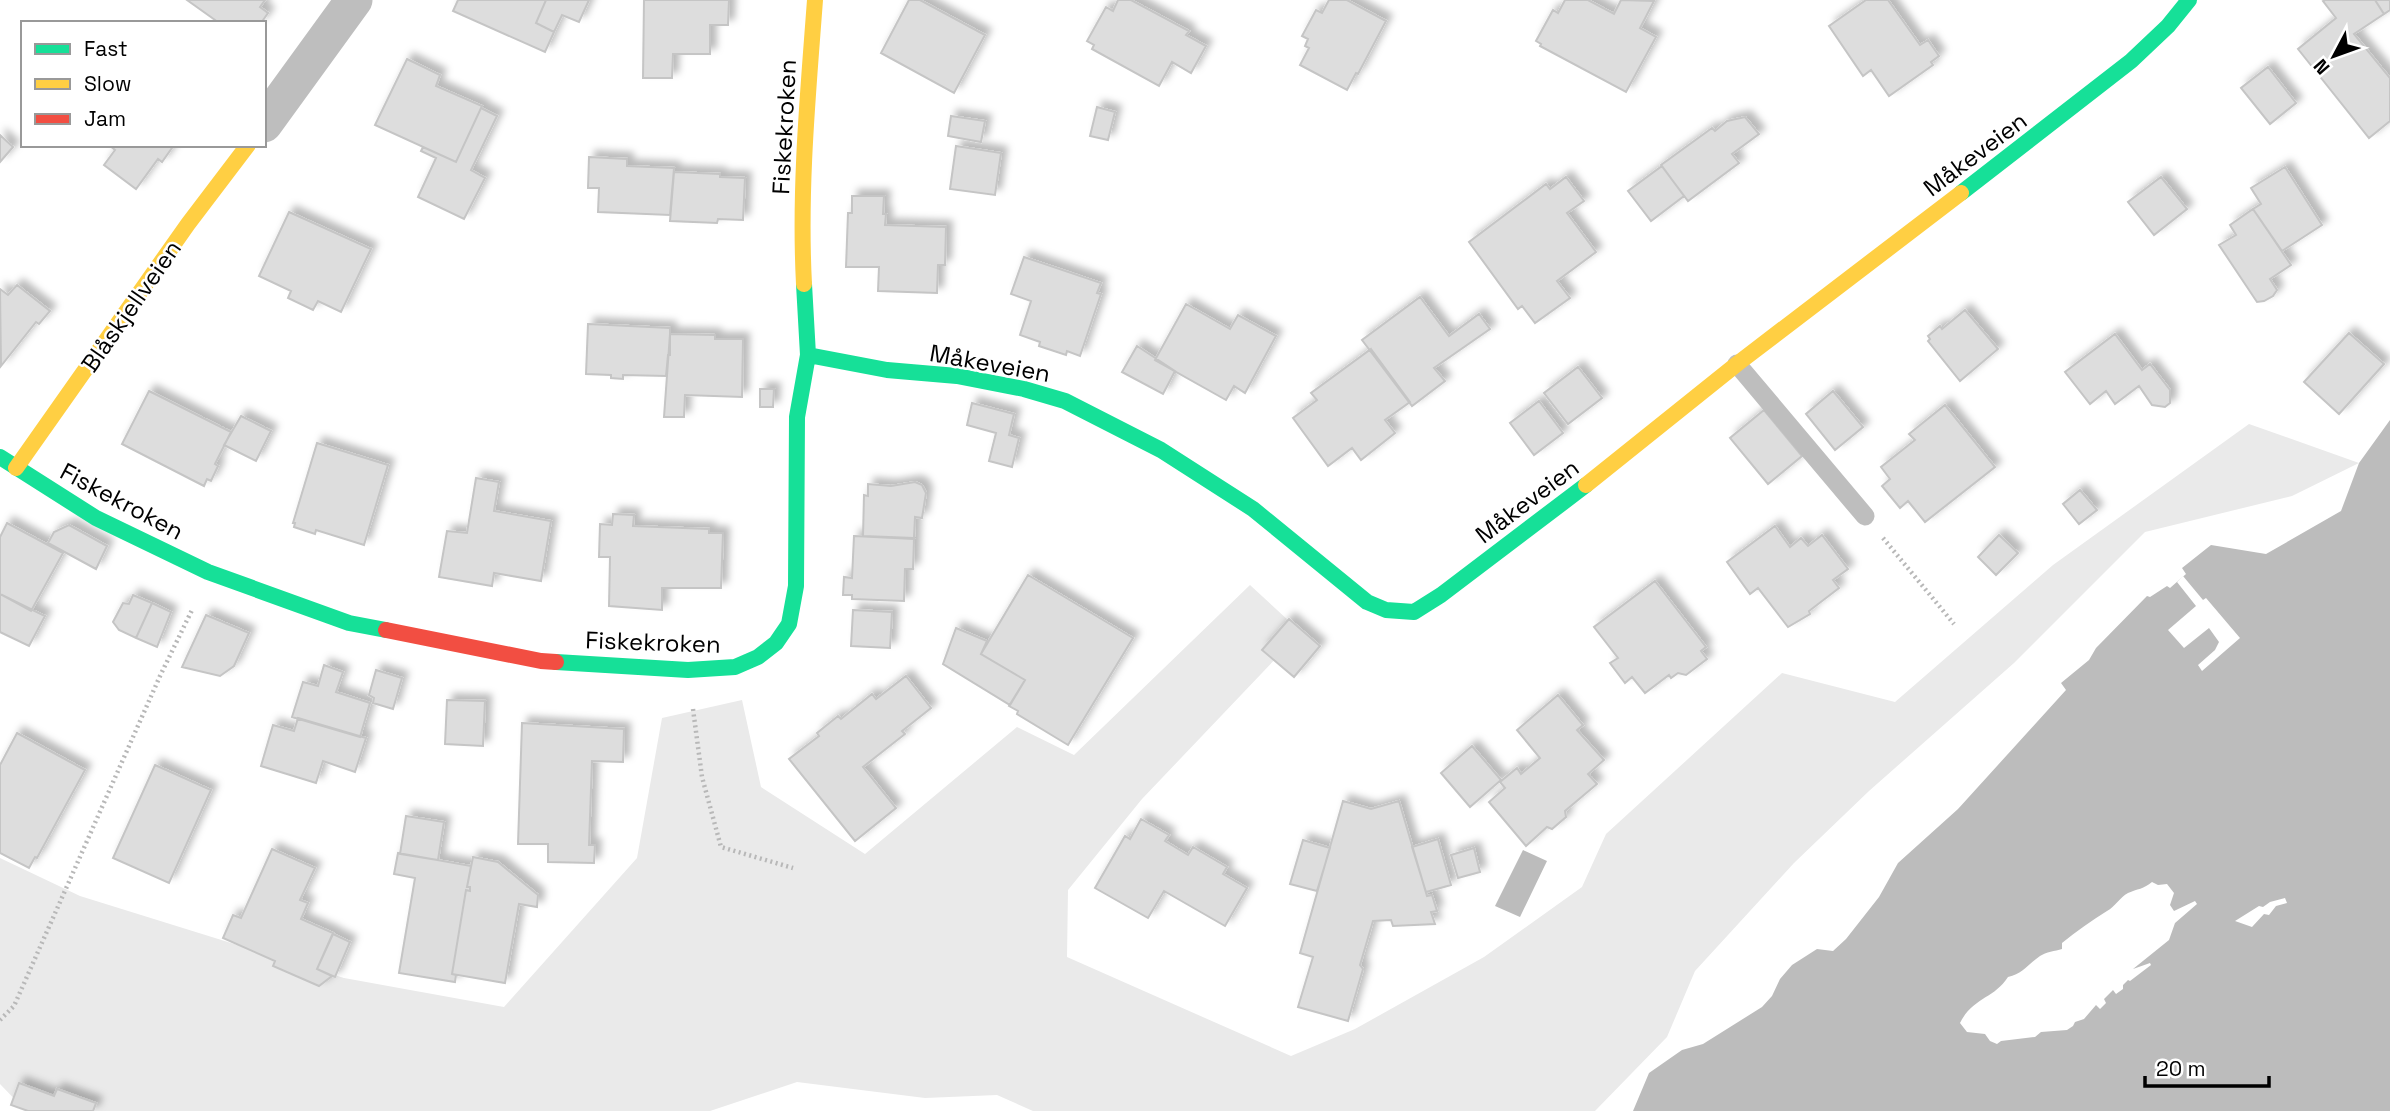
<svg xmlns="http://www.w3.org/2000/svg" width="2390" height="1111" viewBox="0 0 2390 1111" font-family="'Space Grotesk',sans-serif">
<defs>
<filter id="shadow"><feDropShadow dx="6" dy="-6" stdDeviation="3.5" flood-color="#0004"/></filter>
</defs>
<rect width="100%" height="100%" fill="#fff"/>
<path fill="#eaeaea" d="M2249,424L2359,463L2292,496L2145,532L2014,663L1869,791L1794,863L1695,971L1667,1037L1595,1111H1033L997,1095L925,1098L797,1082L710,1111H26L0,1084V858L80,896L344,978L504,1007L637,858L662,718L742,700L761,787L865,854L1017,727L1074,755L1250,585L1301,632L1142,799L1068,890L1067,957L1291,1056L1355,1029L1484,957L1582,887L1606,834L1782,673L1895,702L2053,565Z"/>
<path fill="#bcbcbc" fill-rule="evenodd" d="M2390,420V1111H1633L1649,1073L1682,1050L1703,1044L1762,1007L1772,996L1780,979L1792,965L1817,949L1833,951L1846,939L1879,897L1898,863L1958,809L2066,690L2061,683L2089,660L2096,648L2147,596L2150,597L2167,586L2170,588L2186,574L2182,568L2211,545L2266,554L2341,511L2359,463ZM2152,882L2158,885L2167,884L2174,893L2170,905L2174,911L2195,901L2197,904L2175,923L2169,940L2133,969L2150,963L2151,965L2130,981L2128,980L2123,985V989L2116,994L2113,990L2104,999L2106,1003L2100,1009L2096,1005L2084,1019L2075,1022L2073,1026L2067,1030L2041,1032L2035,1037L2001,1041L1997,1044L1990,1041L1985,1034L1967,1032L1960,1023C1973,997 1994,999 2008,977C2023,974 2027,965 2040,956C2046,952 2055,951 2062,949V943C2077,931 2091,921 2107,911C2115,907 2120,897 2128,893C2137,889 2144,889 2152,882ZM2285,898L2287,903L2276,906L2269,915L2264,914L2252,927L2235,921L2259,906L2263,907L2270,902Z
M1523,850L1547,861L1520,917L1495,906Z"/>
<path fill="#fff" d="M2183,576L2203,600L2206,598L2240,638L2202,671L2198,665L2215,650L2219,642L2209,628L2184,648L2168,630L2196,606L2177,582Z"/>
<path fill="#ddd" stroke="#c5c5c5" stroke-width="2" filter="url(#shadow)" d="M187,0H265L260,7L268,13L261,23H213L215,20Z
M458,0H546L536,23L554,32L545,52L453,11Z
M546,0H589L579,22L562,15L554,32L536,23Z
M644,0H729L728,25H710V54H673L672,78H643Z
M909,0H920L985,35L954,93L881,53Z
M1118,0H1131L1189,31L1186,35L1206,46L1191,73L1172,62L1159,86L1092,49L1094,45L1087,41L1106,7L1113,11Z
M1329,0H1347L1386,21L1358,74L1356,73L1347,90L1300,65L1309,48L1305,46L1308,39L1302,36L1316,10L1322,13Z
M1565,0H1588L1614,14L1621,0L1654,1L1640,28L1656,37L1626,92L1540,46L1541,44L1536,41L1553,10L1558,13Z
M1866,0H1888L1920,45L1928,40L1939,56L1931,62L1933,65L1889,96L1871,70L1863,76L1829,26Z
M2325,0H2375L2384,14L2354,34L2390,78V121L2369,138L2298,49L2336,18L2323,1Z
M2375,0H2390V10L2384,14Z
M407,59L440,75L436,86L482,106L456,162L375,125Z
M2268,67L2296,103L2270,124L2241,88Z
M1097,107L1115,112L1108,140L1090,136Z
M481,108L497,116L471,170L485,178L464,219L418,197L436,158L421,151L423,147L456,162Z
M951,116L985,121L981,142L948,136Z
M1745,117L1759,134L1732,154L1739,163L1688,201L1661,165L1712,128L1715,131L1727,121Z
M0,135L13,147L0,162Z
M109,145H174L162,162L158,159L136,189L104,165L115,150Z
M956,146L1001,153L995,195L950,189Z
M589,157L627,159V166L674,168L670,215L598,212L599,188H588Z
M1662,166L1684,196L1651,221L1628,191Z
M2285,167L2322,225L2282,251L2253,209L2261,204L2251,188Z
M674,172L720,174V177L745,178L743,220L718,219L717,223L670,221Z
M1566,177L1584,201L1567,213L1596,252L1557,281L1570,298L1535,323L1522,306L1518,309L1469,242L1546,184L1550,189Z
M2161,177L2187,209L2154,235L2128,202Z
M852,196H884L883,214H886L885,225L946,227L945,265H938L937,293L878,291L879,267H846L848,213H852Z
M2253,209L2291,265L2270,279L2277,290L2273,296L2264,301L2257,302L2219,245L2236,235L2230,225Z
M289,212L371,249L341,312L318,301L313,310L288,298L291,291L259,276Z
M1024,257L1101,283L1097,293L1101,294L1080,356L1067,351L1066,355L1039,346L1040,342L1020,335L1031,301L1011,294Z
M17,285L50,311L39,324L36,322L1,366L0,289L8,295Z
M1420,297L1449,336L1479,314L1490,329L1434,368L1445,381L1412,406L1362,340Z
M1186,304L1230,329L1238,315L1276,336L1245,393L1234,386L1226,400L1155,360Z
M1965,310L1998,349L1960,381L1928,341L1930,339L1928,336L1940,326L1942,329Z
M588,324L670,328V355H668L666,376L623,375V379L611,378V375L586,374Z
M2349,333L2384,364L2339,414L2304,382Z
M670,334L715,335V339H743L742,397L685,395L684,417H664Z
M2115,334L2142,370L2150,364L2170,390V403L2165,407L2152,405L2139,386L2115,404L2106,391L2090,404L2065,372Z
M1137,346L1175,371L1163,394L1122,372Z
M1371,349L1410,402L1385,420L1395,433L1361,460L1352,448L1328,466L1293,418L1317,400L1311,393Z
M1578,367L1602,398L1568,424L1544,393Z
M760,389H774L773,407H760Z
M149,391L231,432L215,464L218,466L211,481L207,479L204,486L122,444Z
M1833,391L1863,427L1835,450L1806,414Z
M1539,401L1563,433L1534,455L1510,423Z
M972,403L1014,414L1009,435L1019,438L1012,467L989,461L996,433L967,425Z
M1945,405L1995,467L1925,522L1908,501L1900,508L1882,486L1890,479L1881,467L1915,440L1909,434Z
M1764,410L1802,456L1768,484L1730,438Z
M241,416L271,431L256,461L224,445Z
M317,443L388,465L364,545L316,530L315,534L294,527L295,523H293Z
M476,478L499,482L494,511L551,521L541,581L494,573L492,586L439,577L447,531L467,533Z
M915,482L922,485L926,493L922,518L915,517L914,538L863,536L864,495L868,496V484L891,486Z
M2080,490L2097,510L2079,524L2063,504Z
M613,514L634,515L633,526L709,529V533H723L721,588H662V610L609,606L610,557H599L600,524L612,525Z
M7,523L63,553L31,611L0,594V537Z
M69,525L107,546L96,569L48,543L54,532Z
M1775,526L1790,547L1801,538L1808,546L1822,535L1848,569L1833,580L1839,588L1809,611L1810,614L1788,627L1758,588L1750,594L1727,562Z
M1999,535L2018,553L1996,575L1978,557Z
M854,536L914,539L913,569H905L904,601L852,599V595H843L844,577L852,578Z
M1028,575L1133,638L1068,745L1017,714L1018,711L1009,706L1025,680L981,654Z
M1655,581L1706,647L1701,651L1707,659L1686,675L1678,673L1671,678L1669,675L1645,693L1632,677L1625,683L1610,663L1618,658L1594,627Z
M0,594L45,616L29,646L0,632Z
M133,595L152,603L136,638L119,630L113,622L123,603L129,604Z
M152,603L171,612L157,647L136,638Z
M853,610L892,612L890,648L851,646Z
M206,615L249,633L234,666L220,676L182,667Z
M1289,619L1320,646L1294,677L1262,650Z
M956,628L987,641L981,654L1025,680L1010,705L943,664Z
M324,665L343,672L336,692L370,703L360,737L292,717L303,682L318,686Z
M376,670L402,678L393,709L373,703L374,698L369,695Z
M906,676L931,708L902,731L905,734L863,767L896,808L855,841L789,759L819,736L817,733L838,716L841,719L872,694L876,699Z
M1558,695L1583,725L1577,730L1604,760L1588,774L1597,784L1565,811L1566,817L1552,829L1547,827L1526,846L1489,802L1505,788L1500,782L1517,768L1521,774L1540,758L1517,730Z
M447,700L485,701L483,746L445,744Z
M298,718L366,738L355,772L323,761L316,783L261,766L273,725L294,731Z
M522,723L624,729L623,762L592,761L589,845H595L594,863L548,862V844H518Z
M17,733L85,770L37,858L35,857L29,868L0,853V765Z
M1472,746L1501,780L1470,807L1441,773Z
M155,765L211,790L169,883L113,858Z
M1343,801L1371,809L1399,801L1427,896L1432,895L1437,911L1431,912L1435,924L1393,926L1391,920L1373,921L1360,965L1363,969L1348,1021L1298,1007L1313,957L1300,953Z
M406,816L444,822L438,860L400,854Z
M1141,819L1169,835L1165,841L1188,855L1193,847L1227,867L1223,874L1247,888L1225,926L1164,891L1148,918L1095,888L1125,836L1130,839Z
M1438,839L1451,885L1426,892L1412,847Z
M1303,840L1330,848L1317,891L1290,884Z
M1474,848L1480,872L1458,878L1451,855Z
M272,849L315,868L300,900L308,903L301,919L333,933L317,969L332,976L319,986L273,966L275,961L223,938L233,915L241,918Z
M398,853L471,866L467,887H470V891L466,890L452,974L456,975L455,982L399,973L415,878L394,874Z
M473,857L498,862L538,895L537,907L519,904L505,983L452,974L466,890L470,891V887H467Z
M333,934L350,942L335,977L317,969Z
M19,1083L54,1096L57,1089L96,1103L93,1111H28L11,1105Z"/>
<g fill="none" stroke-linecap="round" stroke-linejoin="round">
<path stroke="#b8b8b8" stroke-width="4.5" stroke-dasharray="2 3.5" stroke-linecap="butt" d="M1883,538L1954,624
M693,709L702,777L721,847L793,868
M0,1020L14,1006L160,676L192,610"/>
<path stroke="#bebebe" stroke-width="19" d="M1737,364L1865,516"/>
<path stroke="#bebebe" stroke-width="37" d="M264,124L354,0"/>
<path stroke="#16e098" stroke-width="16" d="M1961,193L2131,61L2168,26L2189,0
M808,355L887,370L957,376L1024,389L1065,401L1161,450L1253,509L1367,602L1386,610L1414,612L1441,595L1586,485
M0,457L96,518L208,572L349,623L386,630
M556,662L688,670L735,667L758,657L776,643L789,624L796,586L797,417L808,355L804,284"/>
<path stroke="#ffcf43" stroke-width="16" d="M804,284C799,189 808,94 815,0
M16,468L188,224L248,145
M1586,485L1737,364L1961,193"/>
<path stroke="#f24e42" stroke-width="16" d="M386,630L541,661L556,662"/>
</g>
<g text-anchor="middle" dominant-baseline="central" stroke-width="5" stroke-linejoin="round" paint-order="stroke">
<g font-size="24" fill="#000" stroke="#fff">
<text transform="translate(784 127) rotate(-87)">Fiskekroken</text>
<text transform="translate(1975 154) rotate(-37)">Måkeveien</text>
<text transform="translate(131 306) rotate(-55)">Blåskjellveien</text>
<text transform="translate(990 363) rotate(10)">Måkeveien</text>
<text transform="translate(122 501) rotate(28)">Fiskekroken</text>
<text transform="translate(1527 501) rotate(-37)">Måkeveien</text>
<text transform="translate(653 642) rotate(2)">Fiskekroken</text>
</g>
</g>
<rect x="21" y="21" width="245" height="126" fill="#ffffff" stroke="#999999" stroke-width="2"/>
<rect x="35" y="44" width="35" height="10" fill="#16e098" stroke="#999999" stroke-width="2"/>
<text x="84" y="56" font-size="21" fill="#000000">Fast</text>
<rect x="35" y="79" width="35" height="10" fill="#ffcf43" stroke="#999999" stroke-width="2"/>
<text x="84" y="91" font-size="21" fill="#000000">Slow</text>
<rect x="35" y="114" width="35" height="10" fill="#f24e42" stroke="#999999" stroke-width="2"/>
<text x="84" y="126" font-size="21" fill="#000000">Jam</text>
<g transform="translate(2334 56) rotate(229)" stroke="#ffffff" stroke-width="5" paint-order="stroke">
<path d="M0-5L12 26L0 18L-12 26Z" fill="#000000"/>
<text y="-10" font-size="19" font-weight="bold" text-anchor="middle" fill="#000000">N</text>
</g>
<path d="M2145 1076v10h124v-10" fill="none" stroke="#000000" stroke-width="3.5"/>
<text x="2156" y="1076" font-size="21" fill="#000000" stroke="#ffffff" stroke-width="5" paint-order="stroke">20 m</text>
</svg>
